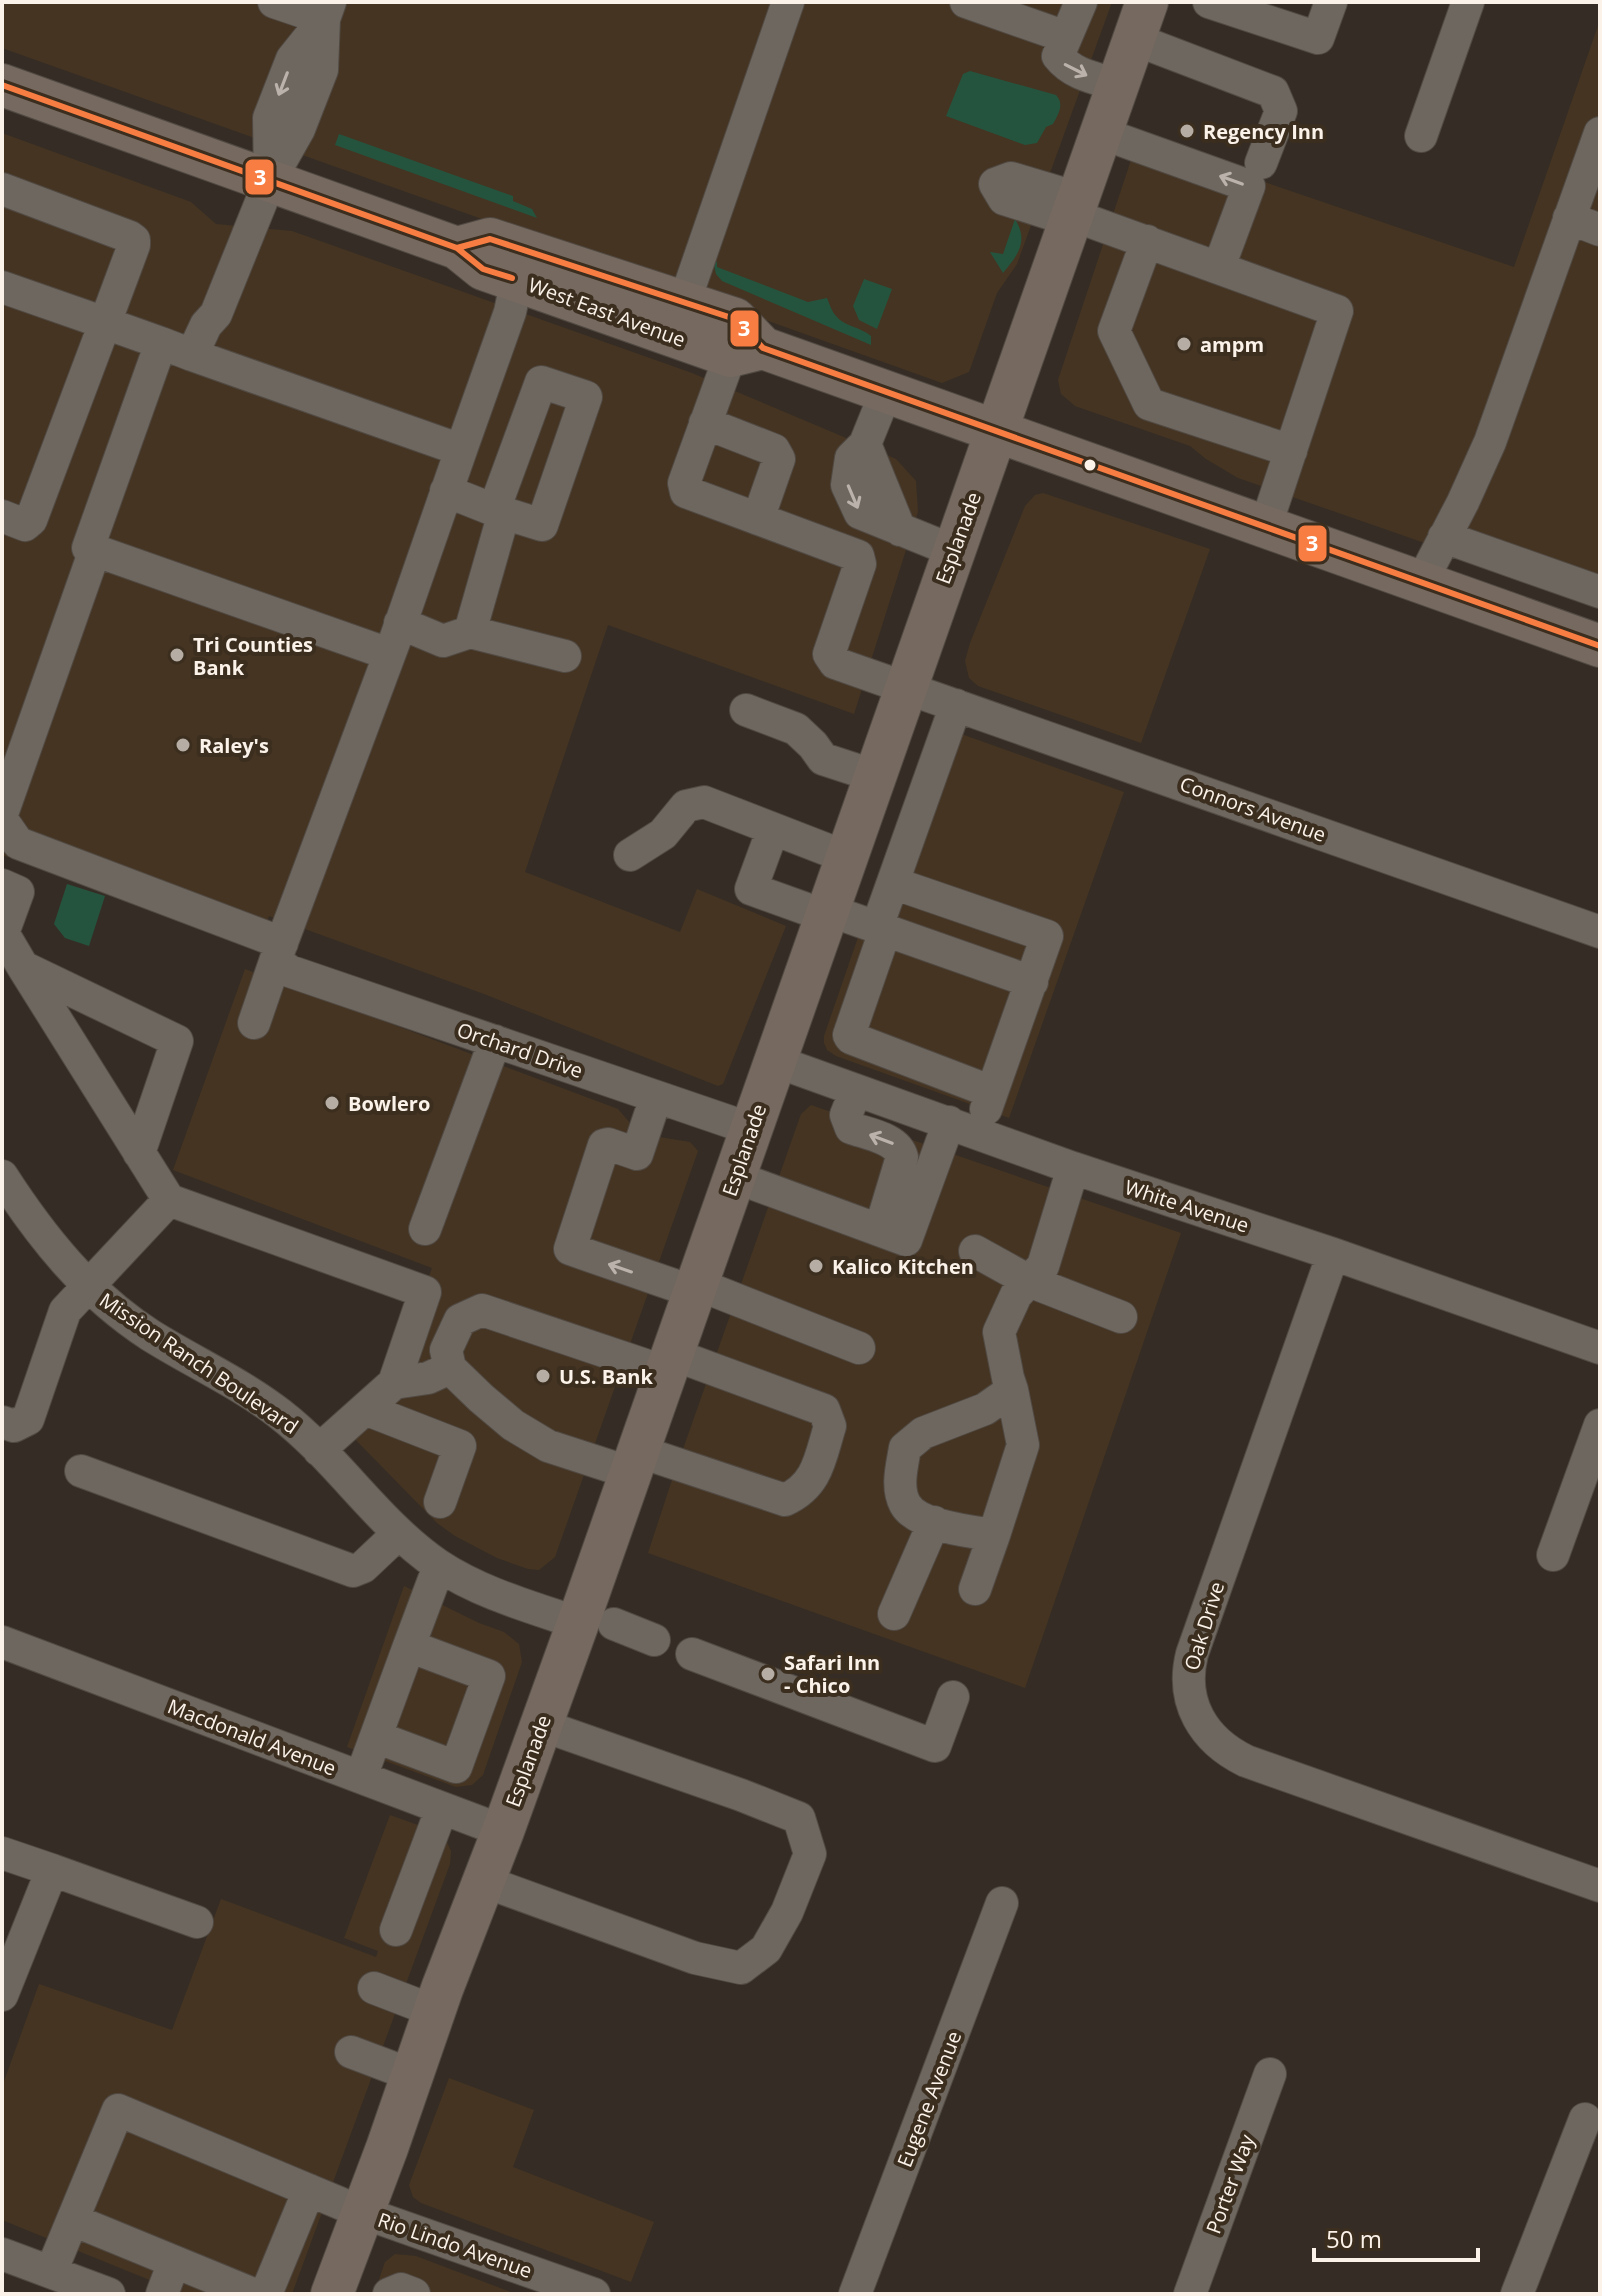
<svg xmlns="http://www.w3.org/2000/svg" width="1602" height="2296" viewBox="0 0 1602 2296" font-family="'Open Sans',sans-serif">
<rect width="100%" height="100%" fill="#352d25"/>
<path fill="#453422" d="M2,2H1112L1017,264L997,293L969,372L942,383L2,48Z
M1600,20V604L1238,478L1206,459L1190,446L1075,406L1061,394L1058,380L1138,139L1514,267Z
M2,133L191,202L216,224L292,231L692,373L896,459L916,481L918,512L854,714L608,625L525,872L680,932L697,889L786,926L723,1084L718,1086L484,994L269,916L260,939L2,855Z
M1043,493L1210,549L1141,743L978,686L969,678L965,661L970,643L1025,506L1035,495Z
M936,725L1124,792L1009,1118L836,1056L827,1050L824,1043V1036L863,923Z
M245,969L618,1109L630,1123L659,1137L690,1142L698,1151L555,1557L539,1570L528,1569L497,1558L455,1536L437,1523L342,1426L390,1385L432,1268L173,1170Z
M811,1105L1181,1233L1025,1688L648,1553L670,1486L801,1114Z
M404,1586L479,1623L504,1632L519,1644L522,1662L483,1775L472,1785L456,1787L347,1747Z
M390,1815L437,1832L445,1838L451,1851L450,1864L292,2294H184L2,2220V2087L39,1984L172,2030L221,1899L376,1957L378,1951L344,1938Z
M449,2078L534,2110L513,2167L654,2222L631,2282L421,2203L413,2197L409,2185Z
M395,2254L416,2256L516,2294H374L385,2262Z"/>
<path fill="#25543e" d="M970,71L1056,95C1065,104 1058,115 1053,124L1046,127L1037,143L1025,145L946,116L963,74Z
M339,134L513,196V201L532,209L537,218L335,145Z
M1015,219C1029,241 1018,255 1003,273L990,252L1003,254Z
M713,261L717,262V267L808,302L827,298C829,303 832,312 836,316C845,327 861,327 871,336V345L722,281L716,274Z
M864,279L892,289L877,329L859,320L853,306Z
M67,884L105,896L89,946L65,938L54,924Z"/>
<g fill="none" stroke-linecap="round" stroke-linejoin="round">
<g stroke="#514a43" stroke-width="34">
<path id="minor" d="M274,2L324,19
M330,2L324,19L322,70L299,129L270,180L216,314L206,325L192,355L461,450L510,312L517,279
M966,2L1066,37
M1081,2L1058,56C1073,75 1095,78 1118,85
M1209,2L1318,38L1331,2
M1134,39L1273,92L1281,111L1261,163
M1101,133L1249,186L1219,267
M1421,136L1468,2
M270,177L269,118L292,59L324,19
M2,189L130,237L134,240V245L105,323L2,287
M1072,215L1337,311L1265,528
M1569,218L1600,230
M1070,220L1004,199L995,184L1011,178L1078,198
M1147,241L1114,331L1149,404L1291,451
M684,303L788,2
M192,355L161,343L88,548L389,654
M730,356L684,483L686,492L858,556L860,564L829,654L835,663L1600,932
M886,392L865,444L851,458L847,485L860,513L954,551
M705,423L774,450L779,459L758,519
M865,444L900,530
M461,450L396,637L278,953L280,964L289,971L751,1129
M446,491L494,510L542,525L586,397L541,382L494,510
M504,513L470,632L565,656
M2,516L25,525L31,520L105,323L161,343
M1444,537L1600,592
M1421,583L1463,502L1490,442L1600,133
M400,623L443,641L470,632
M746,710L796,729L813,745L823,759L875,776
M2,814L95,550
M2,820L18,843L282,943
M773,829L751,889L826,916
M630,855L663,834L686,806L704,802L846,857
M893,883L1047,936L992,1092
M2,885L18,892L3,933L23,967
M828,910L1032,982
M877,927L956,705
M885,931L849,1035L851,1038L992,1092L986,1109
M254,1023L278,953
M775,1061L1073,1168L1333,1254L1600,1348
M856,1090L846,1115L851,1128C868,1134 897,1138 902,1157L880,1230
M656,1097L637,1154L608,1144L604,1145L570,1249L694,1292
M139,1153L177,1041L23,967L169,1200
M2,1176C42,1238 87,1294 150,1335C193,1362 240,1383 280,1414C338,1459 377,1523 438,1565C480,1593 531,1607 578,1623
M735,1177L906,1240L949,1122
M425,1229L495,1041
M975,1251L1029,1281L1121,1317
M1333,1254L1192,1654C1180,1702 1203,1740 1246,1761L1600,1886
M697,1284L859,1348
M1012,1390L1023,1445L994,1535C972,1532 917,1526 905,1504C896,1487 902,1466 905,1448L923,1433L985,1409Z
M1012,1390L1008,1378L999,1332L1016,1295L1043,1266L1073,1168
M365,1409L460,1446L440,1502
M2,1422L14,1426L28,1419L65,1311L169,1200L425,1292L394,1383
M319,1450L394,1383L428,1378L450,1368
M638,1451L785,1500C818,1485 820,1458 830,1426L824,1410L672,1354
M81,1471L353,1571L363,1567L399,1533
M631,1473L548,1446L513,1425L481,1398L450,1368L446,1350L460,1320L482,1310L666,1372
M1553,1555L1600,1425
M975,1589L994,1535
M894,1614L934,1522
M614,1624L654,1640
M2,1642L503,1831
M409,1646L439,1566
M692,1654L935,1746L953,1697
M361,1777L409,1646L489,1676L456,1767L376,1737
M2,1853L52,1870L2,1995
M52,1870L197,1922
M483,1881L695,1958L741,1968L766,1949L787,1912L810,1854L799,1818L741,1795L541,1725
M396,1930L442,1808
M374,1988L434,2011
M351,2052L412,2075
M73,2220L253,2294
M2,2254L109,2294
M51,2272L118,2110L361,2212L594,2294
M162,2294L174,2262
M266,2294L309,2190
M389,2294L401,2289L414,2294
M855,2294L1002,1903
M1190,2294L1270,2074
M1517,2294L1585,2119"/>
</g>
<g stroke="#514a43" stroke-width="44">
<path id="major" d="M2,85L457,248L483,269L730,356L763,348
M457,248L490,239L735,319L763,348L1600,646
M332,2294L387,2148L442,1989L503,1831L578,1623L1147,2"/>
</g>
<use href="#minor" stroke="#6d6760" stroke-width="32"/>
<use href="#major" stroke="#766960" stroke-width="42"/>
<g stroke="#3b2e1f" stroke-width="12">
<path id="bus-1" d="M2,85L457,248L483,269L512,278
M457,248L490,239L735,319L763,348L1600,646"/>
</g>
<use href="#bus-1" stroke="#f77d43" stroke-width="6"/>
</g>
<defs><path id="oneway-shaft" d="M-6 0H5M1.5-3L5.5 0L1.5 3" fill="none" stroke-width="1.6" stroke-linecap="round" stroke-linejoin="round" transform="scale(2)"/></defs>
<g stroke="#bbb3ab">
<use href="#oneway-shaft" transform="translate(1076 70) rotate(27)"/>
<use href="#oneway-shaft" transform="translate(283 84) rotate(111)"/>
<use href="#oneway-shaft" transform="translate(1231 180) rotate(-160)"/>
<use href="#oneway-shaft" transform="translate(853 497) rotate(67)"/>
<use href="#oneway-shaft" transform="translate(881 1139) rotate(-159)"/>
<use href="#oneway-shaft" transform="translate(620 1268) rotate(-161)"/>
</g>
<g fill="#b6ada4" stroke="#3b2e1f" stroke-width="3">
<circle cx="1187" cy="131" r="8"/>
<circle cx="1184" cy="344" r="8"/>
<circle cx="177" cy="655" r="8"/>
<circle cx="183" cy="745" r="8"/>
<circle cx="332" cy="1103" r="8"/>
<circle cx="816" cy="1266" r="8"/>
<circle cx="543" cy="1376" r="8"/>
<circle cx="768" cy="1674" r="8"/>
</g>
<circle fill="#fbf2e9" stroke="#3b2e1f" stroke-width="3" cx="1090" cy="465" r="7"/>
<g text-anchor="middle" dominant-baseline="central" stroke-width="8" stroke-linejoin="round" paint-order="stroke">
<g font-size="20" font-weight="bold" fill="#fbf2e9" stroke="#3b2e1f" text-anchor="start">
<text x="1203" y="131">Regency Inn</text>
<text x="1200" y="344">ampm</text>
<text x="193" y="644">Tri Counties<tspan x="193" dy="23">Bank</tspan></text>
<text x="199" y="745">Raley's</text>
<text x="348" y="1103">Bowlero</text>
<text x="832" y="1266">Kalico Kitchen</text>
<text x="559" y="1376">U.S. Bank</text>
<text x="784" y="1662">Safari Inn<tspan x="784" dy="23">- Chico</tspan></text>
</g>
<g font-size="20" fill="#fbf2e9" stroke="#3b2e1f">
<text transform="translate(607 312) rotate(20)">West East Avenue</text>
<text transform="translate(958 538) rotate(-70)">Esplanade</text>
<text transform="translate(1253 809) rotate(20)">Connors Avenue</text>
<text transform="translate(520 1050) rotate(19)">Orchard Drive</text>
<text transform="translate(744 1150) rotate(-71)">Esplanade</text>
<text transform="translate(1187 1206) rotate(18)">White Avenue</text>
<text transform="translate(199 1363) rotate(34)">Mission Ranch Boulevard</text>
<text transform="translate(1204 1626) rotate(-73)">Oak Drive</text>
<text transform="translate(252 1737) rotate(21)">Macdonald Avenue</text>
<text transform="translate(528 1761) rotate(-70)">Esplanade</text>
<text transform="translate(929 2099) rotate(-69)">Eugene Avenue</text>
<text transform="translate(1230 2184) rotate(-70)">Porter Way</text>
<text transform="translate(455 2245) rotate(19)">Rio Lindo Avenue</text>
</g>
</g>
<g stroke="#3b2e1f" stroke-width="3">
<rect x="244" y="158" width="31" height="38" rx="8" fill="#f77d43"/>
<rect x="729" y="309" width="31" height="39" rx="8" fill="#f77d43"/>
<rect x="1297" y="524" width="31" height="39" rx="8" fill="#f77d43"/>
</g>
<g font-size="22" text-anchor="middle" font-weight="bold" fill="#fff">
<text x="260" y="185">3</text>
<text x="744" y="336">3</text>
<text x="1312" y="551">3</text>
</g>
<rect width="1602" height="2296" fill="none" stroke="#fbf2e9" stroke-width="8"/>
<path d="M1314 2248v12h164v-12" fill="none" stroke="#fbf2e9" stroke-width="4"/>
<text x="1326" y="2248" font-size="24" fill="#fbf2e9" stroke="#3b2e1f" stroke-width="6" paint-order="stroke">50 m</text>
</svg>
